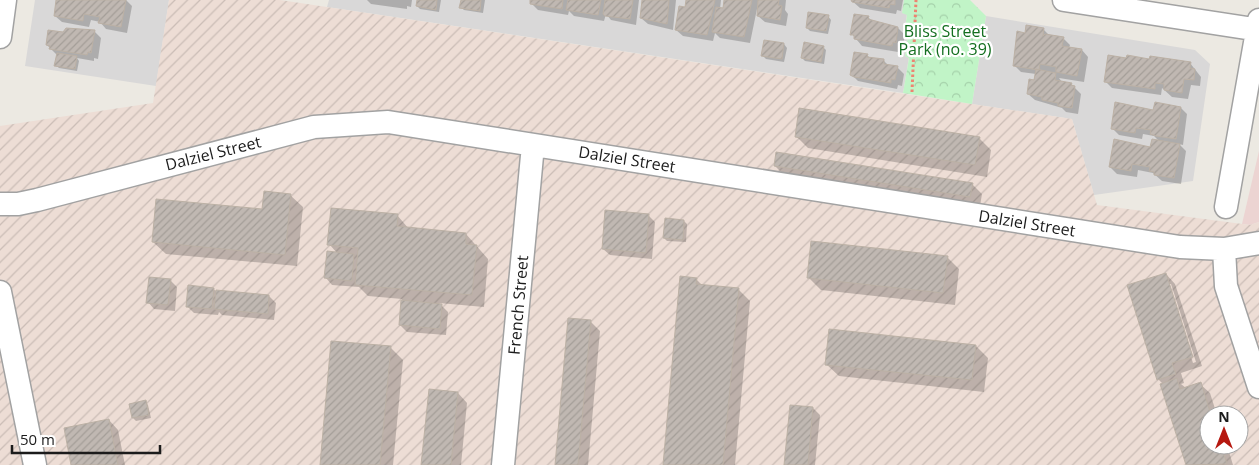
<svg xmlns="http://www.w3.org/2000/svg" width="1259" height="465" viewBox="0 0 1259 465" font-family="'Open Sans',sans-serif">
<defs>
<pattern id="military-furrows" width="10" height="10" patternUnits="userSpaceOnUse" patternTransform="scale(1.25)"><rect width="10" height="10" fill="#edddd5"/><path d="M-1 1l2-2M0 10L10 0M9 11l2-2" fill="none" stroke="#cbbdb6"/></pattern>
<pattern id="park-crowns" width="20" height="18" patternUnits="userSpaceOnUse" patternTransform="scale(1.25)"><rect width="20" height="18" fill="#c1f4c7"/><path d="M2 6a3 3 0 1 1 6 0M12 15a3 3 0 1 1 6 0" fill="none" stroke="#a5d1aa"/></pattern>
<pattern id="building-hatch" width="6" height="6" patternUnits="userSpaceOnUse" patternTransform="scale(1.25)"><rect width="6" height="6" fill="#c0b8b2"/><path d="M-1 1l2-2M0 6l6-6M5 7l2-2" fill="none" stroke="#a49e98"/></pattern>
</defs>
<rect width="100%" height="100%" fill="#ece9e2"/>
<path fill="#d9d8d8" d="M35,0H169L156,86L25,66Z
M329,0H904L902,13L907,14L904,34L908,35L905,56L909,57L903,93L327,7Z
M986,16L1195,50L1210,64L1193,181L1094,195L1072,119L972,104Z"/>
<path fill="#ecd4d2" d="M1259,151V222L1250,225L1242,224Z"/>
<path fill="url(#military-furrows)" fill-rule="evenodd" d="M169,0H280L1072,119L1097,205L1250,225L1259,222V465H0V126L153,103ZM1209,415H1239V445H1209Z"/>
<path fill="url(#park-crowns)" d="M904,0H970L986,16L972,104L903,93L909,58L905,56L908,35H904L907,15L902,13Z"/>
<path fill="#0003" fill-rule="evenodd" d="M58,0H126L132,6L127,33L106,29L100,22L91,20L89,27L62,22L55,16Z
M367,0H412L411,7L407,6V9L371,4Z
M418,0H441L439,12L420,9L417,6Z
M462,0H485L483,13L464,10L461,7Z
M532,0H639L636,25L611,20L606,14L604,21L574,16L569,11L568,15L538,10L531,3Z
M644,0H676L673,30L648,24L641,18Z
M688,0H721L720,9L724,10L725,0H786L785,10L788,14L786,26L765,22L758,16V4L750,43L720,38L715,33L713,41L683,36L676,30L686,8Z
M851,0H903L901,11L897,10L896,14L860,8Z
M828,16L831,20L828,34L810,31L807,28Z
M868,17L873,22L898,28L905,35L902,49L899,48L898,52L862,46L852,34Z
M1043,29L1050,36L1063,38L1070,45L1069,48L1082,50L1088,57L1084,82L1059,78L1062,82L1071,84L1081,94L1078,114L1066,112L1062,108L1035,100L1028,94L1036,74L1021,72L1014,65L1026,34Z
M94,31L101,38L98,59L94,58V61L77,58L79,61L77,71L59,68L56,65L57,55L47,45L63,34Z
M784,44L787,48L784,62L766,59L763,56Z
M823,47L826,50L824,64L805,61L802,58Z
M867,55L871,59L884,61L889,66L897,67L904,74L902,86L898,85L897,89L858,81L851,74Z
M1150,60L1190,63L1201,77L1200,86L1191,85L1188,99L1172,97L1162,88L1161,95L1112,88L1105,81Z
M1181,108L1187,114L1183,145L1179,144L1186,151L1181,184L1162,181L1153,173L1138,170L1137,177L1117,174L1110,167L1152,148L1160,142L1154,136L1143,134L1142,139L1119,135L1112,128L1154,111Z
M796,136L979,138L991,150L987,177L808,148Z
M775,166L972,184L982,194L980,206L785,176Z
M290,195L303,207L297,266L166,254L153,242L263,211Z
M397,215L409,229L466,234L488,259L484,307L439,303L448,312L446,335L407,332L400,325L402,299L368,296L359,287L332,285L326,278L338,254L329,244Z
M649,216L655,222L652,259L610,255L603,249Z
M684,221L687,224L686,242L667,241L664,238Z
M947,257L959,269L955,305L821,290L809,278Z
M1166,274L1175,284L1202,366L1181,373L1184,383L1181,384L1186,388L1200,384L1210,393L1217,415H1209V445H1227L1233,465H1187L1161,385L1163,384L1158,379ZM1168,284H1171L1196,362L1193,363Z
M696,279L702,285L738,289L750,301L735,465H664Z
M170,280L177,287L175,311L154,309L148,302Z
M213,289L216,291L269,296L276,303L274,320L222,315L219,312L218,315L194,313L187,306Z
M590,321L600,331L588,465H556Z
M976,346L988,358L984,392L839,376L826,364Z
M391,348L403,360L393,465H321Z
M458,393L467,403L461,465H423Z
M145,402L148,405L151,418L136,421L133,418L131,405Z
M813,408L820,415L815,465H786Z
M109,420L118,430L125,465H73Z"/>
<path fill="url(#building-hatch)" stroke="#bcb1a5" d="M56,0H126L121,27L98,23L100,17L84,14L83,21L54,16Z
M417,0H437L436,10L416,6Z
M461,0H481L480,11L459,8Z
M530,0H563L562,9L530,4Z
M568,0H601L598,15L566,10Z
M605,0H633L630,19L605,16L603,14Z
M642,0H669L667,24L640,18Z
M686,0H715L707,35L675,30L679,6L685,7Z
M724,0H752L744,37L712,32L716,7L723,8Z
M758,0H779L778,5L782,6L780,20L757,16Z
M851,0H895V5L890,4L889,8L852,2Z
M808,12L829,15L826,31L806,28Z
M854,14L869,16L868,19L898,27L896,43L893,42L892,46L854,39V35H850Z
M1026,25L1044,28L1043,36L1045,34L1064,37L1062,46L1082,49L1077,76L1056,72V67L1040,64L1039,70L1013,66L1017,31L1025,33Z
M66,28L95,30L91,53L88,52L87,55L49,49L50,46L46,45L48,30L63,32Z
M764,40L784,43L782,59L761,56Z
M804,42L824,46L821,62L801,58Z
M854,52L868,54L867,57L884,59V64L898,66L895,80L891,79V83L854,77L850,75Z
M57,53L77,56L75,69L54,66Z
M1108,55L1126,58L1127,55L1149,59L1150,56L1191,62L1190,68L1195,69L1194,80L1184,79L1182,93L1164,90V84L1155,83V89L1104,82Z
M1036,69L1056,73L1055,80L1072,83L1071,85L1075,86L1072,108L1058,106V103L1042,100V97L1027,94L1029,79L1034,80Z
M1115,102L1153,110L1155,102L1181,107L1176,139L1156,136L1150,134L1151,130L1136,128L1135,133L1111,129Z
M799,108L980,137L975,165L795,137Z
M1114,139L1150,147L1152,139L1180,144L1174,178L1154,175V172L1149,171L1150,167L1132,164L1131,171L1109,167Z
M776,152L973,183L970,197L774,166Z
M264,191L291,194L285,255L152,242L156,199L262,209Z
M331,208L398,214L397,226L466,233V244L477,245L472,295L355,285L358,248L327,245Z
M605,210L649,214L646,253L602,249Z
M665,218L684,220L683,240L663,238Z
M811,241L948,256L943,293L807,278Z
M327,251L354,254L352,281L324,278Z
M1166,273L1193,357L1172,363L1176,374L1157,380L1127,285Z
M680,276L697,278L696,284L739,288L723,465H663Z
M149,277L171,279L168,305L146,303Z
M188,285L214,288L212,309L186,307Z
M216,290L269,295L268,314L214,309Z
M401,300L442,304L440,329L399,325Z
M568,318L591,320L578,465H555Z
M829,329L976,345L972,380L825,365Z
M331,341L391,346L380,465H320Z
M1177,378L1180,389L1201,382L1211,415H1209V445H1221L1227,464L1186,465L1160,384Z
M429,389L458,392L451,465H421Z
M146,400L149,415L132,418L129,404Z
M790,405L813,407L808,465H784Z
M109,419L118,465H71L64,428Z"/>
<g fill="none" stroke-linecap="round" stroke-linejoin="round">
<g stroke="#a2a2a2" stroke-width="25">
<path id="minor" d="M1064,0L1259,30
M0,37L5,0
M0,204H18L37,200L314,127L388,122L1180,247L1224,249L1259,243
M1226,207L1259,20
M1224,249L1226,286L1259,387
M0,292L35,465
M503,465L533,145"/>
</g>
<path stroke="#ed8471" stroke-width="3" stroke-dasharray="2.5 2.5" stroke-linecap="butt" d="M912,92L916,0"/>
<use href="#minor" stroke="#fff" stroke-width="22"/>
</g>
<g text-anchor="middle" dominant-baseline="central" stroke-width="4.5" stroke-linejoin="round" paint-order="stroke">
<g font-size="16" fill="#146f20" stroke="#fff">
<text x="945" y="31">Bliss Street<tspan x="945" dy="18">Park (no. 39)</tspan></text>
</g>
<g font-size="16" fill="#1b1b1b" stroke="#fff">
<text transform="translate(213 153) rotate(-14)">Dalziel Street</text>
<text transform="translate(627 159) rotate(9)">Dalziel Street</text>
<text transform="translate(1027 223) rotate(9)">Dalziel Street</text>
<text transform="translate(518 305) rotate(-85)">French Street</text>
</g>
</g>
<g transform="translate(1224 430)"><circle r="24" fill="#ffffff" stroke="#a4a4a4"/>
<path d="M0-4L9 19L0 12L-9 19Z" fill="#b61810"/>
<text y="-8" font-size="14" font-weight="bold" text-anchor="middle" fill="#1b1b1b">N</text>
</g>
<path d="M12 445v8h148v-8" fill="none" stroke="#1b1b1b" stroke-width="2.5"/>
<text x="20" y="445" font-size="15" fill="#1b1b1b" stroke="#ffffff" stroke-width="4" paint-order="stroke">50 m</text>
</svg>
